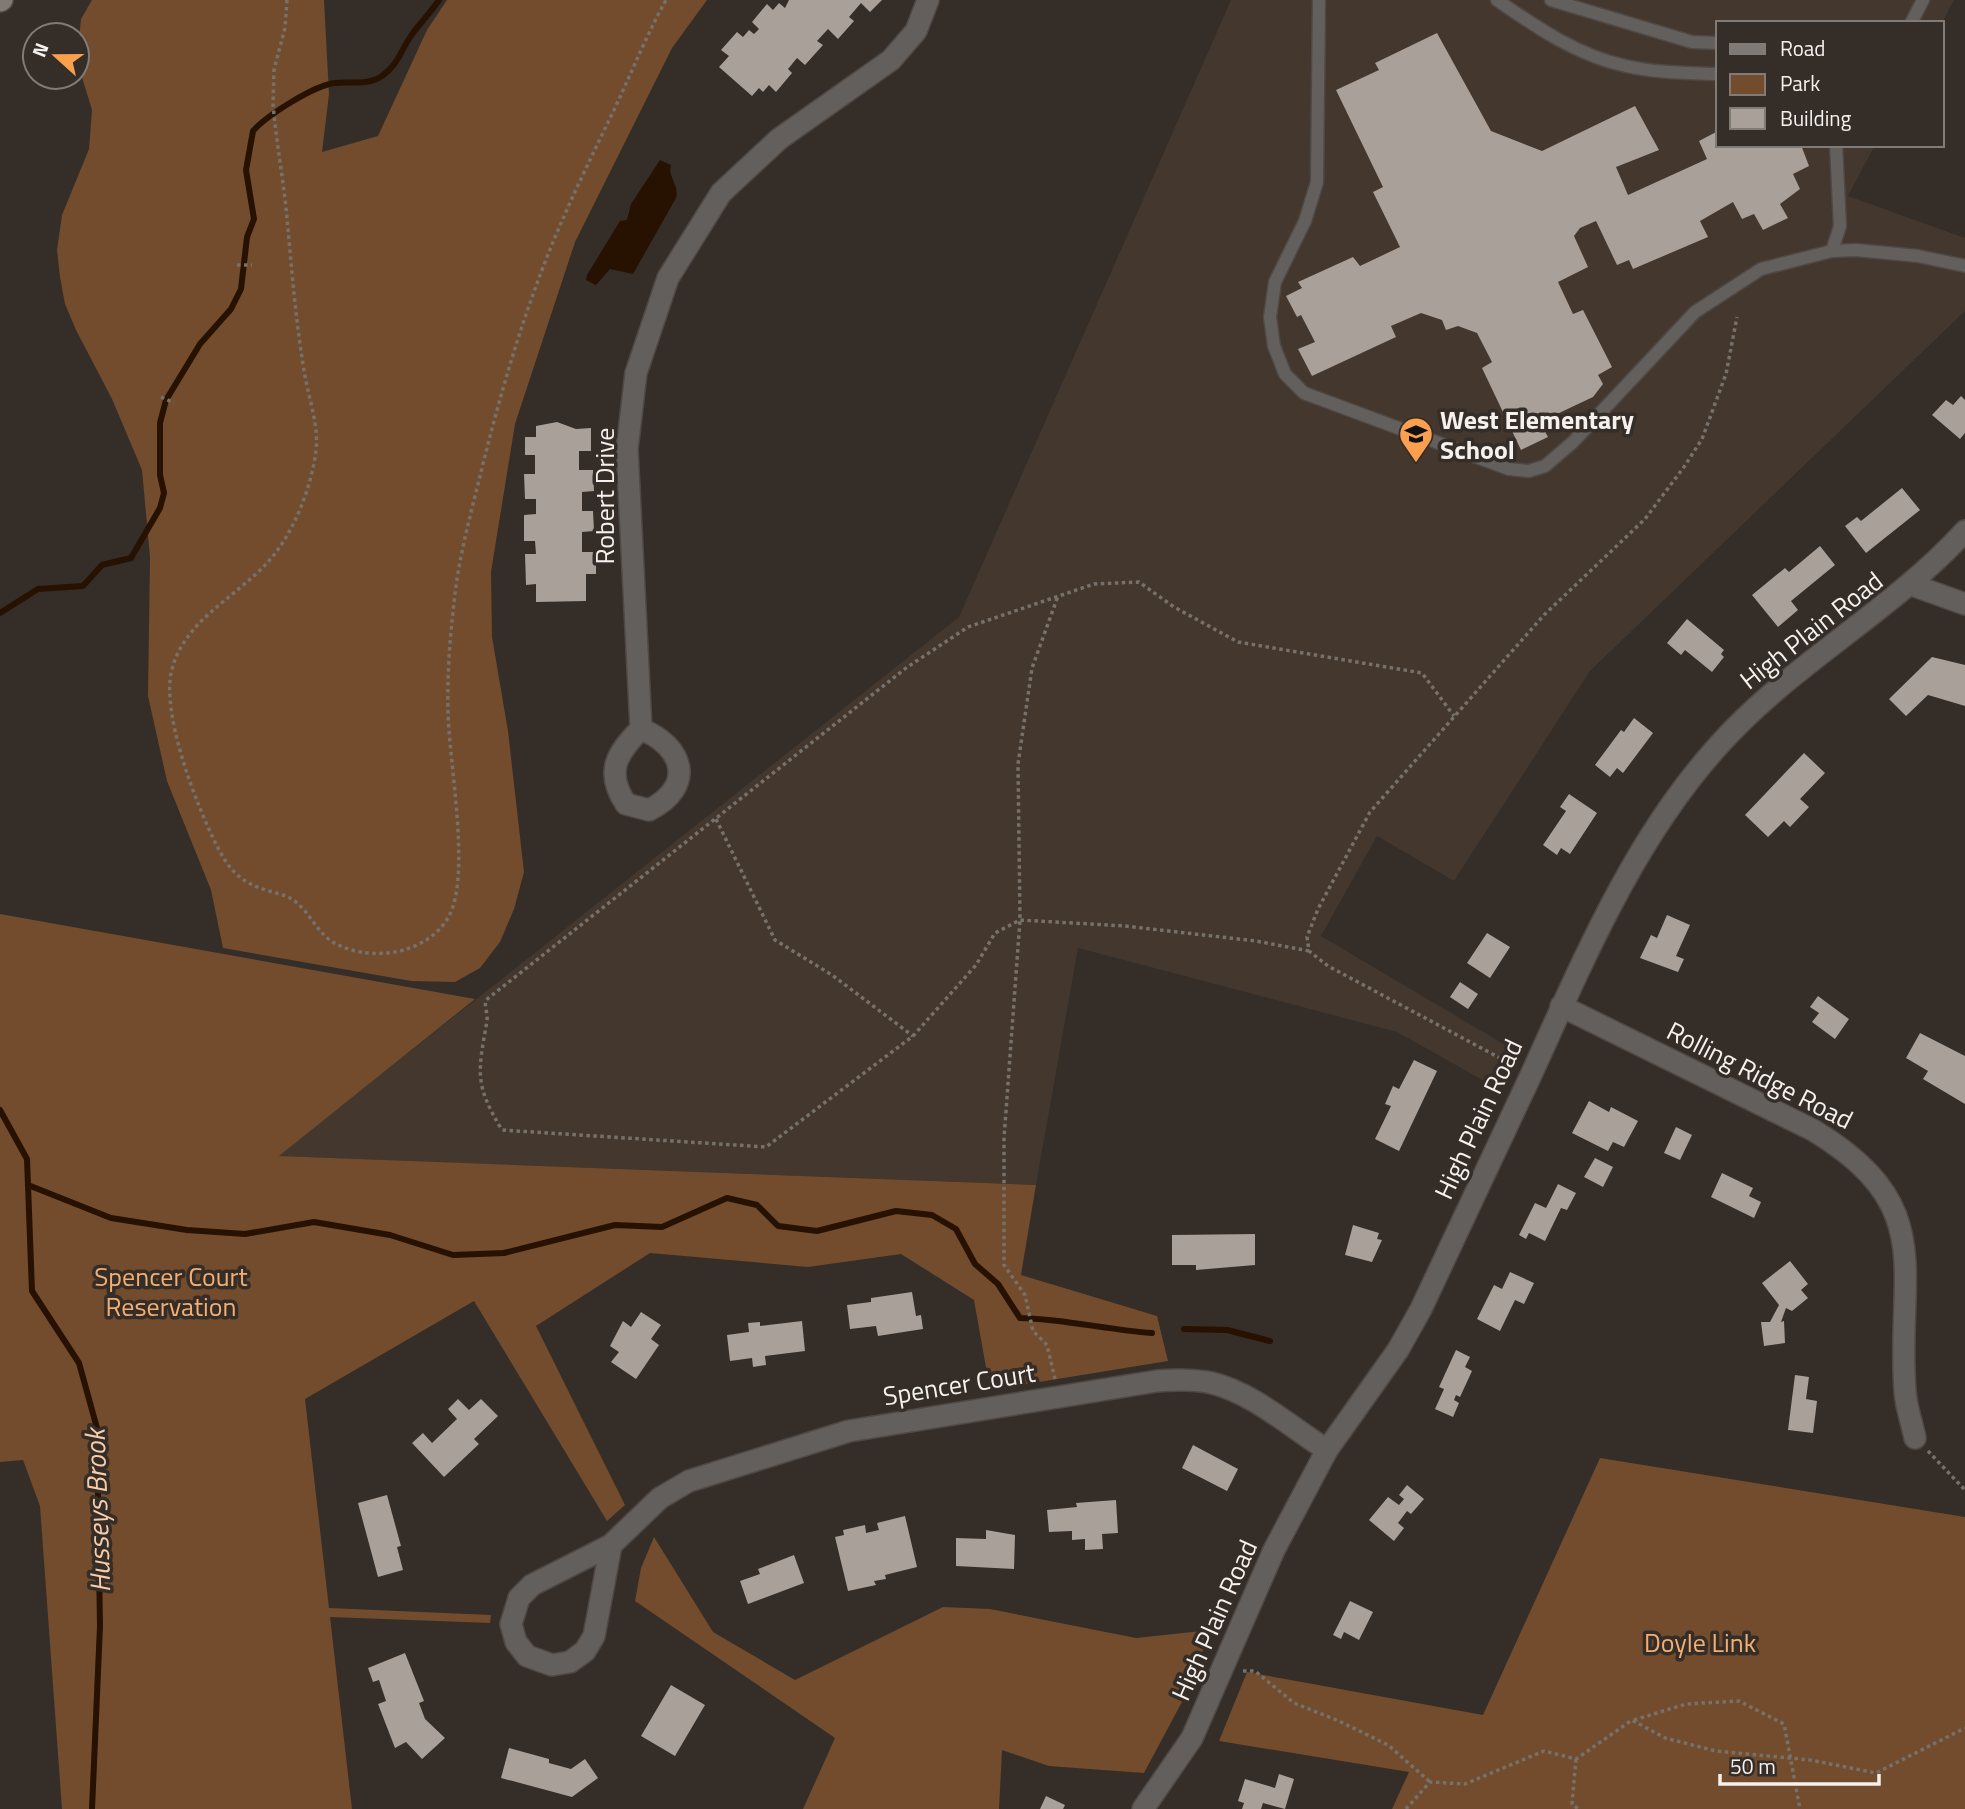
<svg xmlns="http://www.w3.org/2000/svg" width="1965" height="1809" viewBox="0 0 1965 1809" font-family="'Titillium Web',sans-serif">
<rect width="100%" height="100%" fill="#342d28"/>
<path fill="#43372e" d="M1231,0H1954L1942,23H1718V145H1875L1848,196L1965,238V311L1590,671L1454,881L1377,836L1321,936L1512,1049L1493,1086L1397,1032L1078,948L1036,1185L278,1156L959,617Z"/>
<path fill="#724c2d" d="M92,0H324L329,94L322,152L378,136L427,30L447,0H707L672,48L575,242L515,424L491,572L492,637L508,731L524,872L514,909L500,942L480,968L455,982L411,981L223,948L211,890L167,781L148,696L150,557L142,470L112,399L76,330L65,304L60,277L57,250L62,215L89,149L92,110L77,61L81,19Z
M0,914L475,999L279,1156L1036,1185L1021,1275L1157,1316L1168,1361L990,1390L974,1300L901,1254L808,1267L650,1253L536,1326L625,1505L607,1521L474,1301L305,1399L329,1608L491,1615L490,1623L330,1617L352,1809H62L40,1506L23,1460L0,1462Z
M1600,1458L1965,1517V1809H1392L1409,1772L1219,1741L1247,1672L1483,1715Z
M654,1537L713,1632L795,1680L943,1607L990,1609L1136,1638L1211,1630L1183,1700L1144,1773L1049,1766L1002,1750L999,1809H803L835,1738L635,1601L641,1568Z"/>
<path fill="#271100" d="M660,160L671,165C667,176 680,186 676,198L633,274L610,269L596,285L586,280L587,275L620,221L627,220L631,204Z"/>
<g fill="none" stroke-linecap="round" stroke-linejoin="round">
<path stroke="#271100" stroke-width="6" d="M0,613L38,589L83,586L102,565L131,558L160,508L164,493L160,475V423L166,400L200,344L231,309L241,289L247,237L254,219L246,170L253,131C267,115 315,85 335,83C351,81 367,86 382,76C399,64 401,49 413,33C421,22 431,12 439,0
M0,1110L27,1159L32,1291L79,1363L97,1428L100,1626L92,1809
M28,1185L111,1218L187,1230L245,1234L314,1222L390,1235L453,1255L504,1253L615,1225L662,1227L727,1198L757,1205L778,1226L817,1231L896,1211L932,1215L956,1229L975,1264L998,1284L1020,1318C1065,1319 1108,1330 1152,1333
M1184,1329L1227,1330L1270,1341"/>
</g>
<path fill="#a8a099" d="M789,0H882L870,12L861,3L849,17L854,21L838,39L828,29L817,41L823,45L805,65L797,58L788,69L792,73L776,92L769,85L763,92L759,88L752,96L719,67L729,56L721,50L737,32L743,37L749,30L754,34L759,29L752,22L767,4L773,10L779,3L785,8Z
M1437,33L1491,131L1542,151L1635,106L1659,150L1616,167L1628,195L1707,159L1699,141L1718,131V145H1801L1809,166L1793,174L1800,189L1780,204L1788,218L1763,230L1754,214L1742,219L1733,202L1700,221L1708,237L1633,269L1629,260L1617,265L1596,221L1580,228L1574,236L1588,267L1558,282L1573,314L1583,310L1612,367L1598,375L1603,384L1593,397L1540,422L1548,437L1521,450L1482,368L1492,362L1477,333L1458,326L1446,330L1442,320L1421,313L1391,326L1396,337L1312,376L1298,349L1315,342L1301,315L1297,317L1286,296L1302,288L1298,282L1353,257L1360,266L1400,247L1373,192L1383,187L1336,90L1379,70L1375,63Z
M1961,396L1965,400V433L1960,439L1932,415L1946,400L1953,405Z
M557,422L576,429L591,428V451H579V470H593L594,491L582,492V511H593L594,531L582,532V552H596V574H586V601L536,602V584L526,585L525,554H536L535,541H524V515L536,514V499H525L524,474H535V455H525V437H536V426Z
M1902,488L1920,510L1866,553L1845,526L1857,517L1861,521Z
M1820,546L1835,565L1791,601L1798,610L1778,627L1752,595L1785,568L1789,572Z
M1687,619L1724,650L1721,654L1724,657L1712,672L1685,650L1681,655L1667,643Z
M1932,657L1965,665V706L1928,695L1906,716L1889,699Z
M1634,718L1653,733L1623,773L1617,768L1610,777L1595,765L1621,730L1624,732Z
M1804,753L1825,773L1800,799L1809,807L1790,827L1784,821L1768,837L1745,815Z
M1569,794L1597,813L1570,854L1561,848L1557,855L1543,845L1566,811L1560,807Z
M1667,915L1690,925L1676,956L1684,959L1678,972L1640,958L1651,935L1657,938Z
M1487,933L1510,947L1490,978L1467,963Z
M1460,982L1478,994L1468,1009L1450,997Z
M1818,996L1849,1019L1835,1039L1812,1022L1819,1013L1810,1007Z
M1920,1033L1965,1056V1104L1923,1079L1928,1071L1906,1058Z
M1414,1060L1437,1071L1399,1151L1375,1139L1391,1106L1385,1104L1393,1086L1399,1089Z
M1589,1101L1609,1112L1611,1107L1638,1121L1624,1147L1613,1142L1608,1151L1572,1133Z
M1676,1127L1692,1135L1680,1160L1664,1153Z
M1595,1158L1613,1167L1603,1187L1584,1177Z
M1722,1173L1753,1188L1749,1196L1761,1202L1754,1218L1711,1197Z
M1558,1184L1576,1193L1567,1210L1561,1208L1545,1241L1529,1233L1526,1239L1519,1235L1535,1203L1546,1208Z
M1353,1225L1379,1233L1377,1239L1382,1240L1372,1262L1345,1255Z
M1255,1234V1265L1196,1270V1265H1172V1235Z
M1790,1261L1808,1284L1801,1290L1808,1298L1792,1311L1786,1308L1781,1322L1784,1321L1785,1343L1764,1346L1761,1322H1770L1779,1305L1762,1283Z
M1510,1272L1534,1283L1524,1304L1515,1300L1500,1331L1477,1319L1494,1285L1502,1289Z
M912,1292L916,1316L921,1315L923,1329L878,1336L876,1326L850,1329L847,1305L871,1302V1298Z
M641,1312L661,1325L651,1339L659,1345L636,1379L611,1362L619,1352L610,1346L623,1321L631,1327Z
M802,1321L805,1351L765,1356L766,1365L753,1367L752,1358L730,1361L727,1335L749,1332L748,1323L760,1322V1326Z
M1456,1350L1470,1357L1465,1367L1472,1371L1460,1397L1456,1395L1454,1400L1459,1403L1453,1417L1435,1409L1444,1389L1439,1387Z
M1795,1375L1809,1377L1806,1399L1817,1401L1813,1433L1788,1430Z
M458,1399L469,1410L481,1399L498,1416L474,1439L479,1444L444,1477L412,1443L423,1433L432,1443L457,1419L448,1409Z
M1193,1445L1238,1469L1227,1491L1182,1468Z
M1407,1485L1424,1499L1411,1514L1407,1511L1398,1523L1404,1528L1394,1541L1369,1520L1388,1497L1399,1505L1404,1499L1399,1495Z
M387,1495L401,1546L397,1547L403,1570L378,1577L358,1503Z
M1116,1500L1118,1533L1102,1534L1103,1549L1085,1550V1539L1072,1540V1531L1049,1532L1047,1510L1077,1507L1076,1503Z
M905,1516L917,1567L885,1575L886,1579L874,1581L876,1585L848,1591L835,1537L844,1535L843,1530L865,1525L866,1533L879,1530L877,1523Z
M986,1530L1015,1535L1014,1569L956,1566V1538L986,1539Z
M794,1555L804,1583L748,1604L740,1581L760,1574L758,1569Z
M1350,1601L1373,1612L1359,1640L1344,1632L1341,1639L1333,1635Z
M405,1653L424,1701L419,1703L425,1719L445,1738L422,1759L406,1742L395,1748L378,1704L386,1701L379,1680L373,1682L368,1668Z
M671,1685L705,1705L675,1756L641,1736Z
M509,1748L549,1759V1763L571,1769L585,1759L598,1778L572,1797L501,1778Z
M1279,1774L1294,1779L1285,1809L1263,1803L1261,1809H1242L1244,1803L1238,1801L1245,1779L1275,1788Z
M1046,1796L1065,1805L1063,1809H1040Z"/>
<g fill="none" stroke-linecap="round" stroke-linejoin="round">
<g stroke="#4f4844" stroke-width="15">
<path id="service" d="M1319,0L1317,182L1305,221L1275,282L1270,317L1274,346L1285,374L1304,393L1509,469L1529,471L1545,466L1573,442L1695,312L1761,269L1832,251L1856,250L1918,256L1965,266
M1497,0C1536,27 1578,56 1626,66C1656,73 1688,73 1718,74
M1551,0L1692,42L1718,43
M1911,23L1923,0
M1832,251L1840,226L1836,145"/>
</g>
<g stroke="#4f4844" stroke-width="24">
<path id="minor" d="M1912,585L1965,604
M641,729L627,449L636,373L668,278L721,193L779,139L891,60L916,31L928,0
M641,729C685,747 695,787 649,810L626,804C605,773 616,753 641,729Z
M1561,1006L1813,1130C1940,1207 1896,1271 1905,1391C1906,1407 1912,1423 1915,1438
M611,1545L532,1585L519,1598L511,1624L516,1642L527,1656L552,1665L570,1662L585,1651L594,1636L611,1545L660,1498L689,1481L849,1431L1157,1381C1175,1380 1194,1379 1212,1383C1253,1393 1292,1428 1327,1450"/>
</g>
<g stroke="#4f4844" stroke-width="24">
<path id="tertiary" d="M1143,1809L1192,1738L1274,1550L1327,1450L1398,1350L1421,1309C1457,1231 1495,1153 1531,1075C1583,961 1633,840 1718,746C1791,664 1891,612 1965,531"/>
</g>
<g stroke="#4f4844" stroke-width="24">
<path id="secondary" d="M0,1L2,0"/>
</g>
<path stroke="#77716c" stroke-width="3.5" stroke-dasharray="3.5 3.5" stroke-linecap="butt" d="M287,0L285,28L274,70L273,104C276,139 282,172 286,207C291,261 295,316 304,370C308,397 319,424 316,451C311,489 293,535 267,563C235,598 185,620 172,669C160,712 197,807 217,846C230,872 242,883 269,891C279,894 290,896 297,903C310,914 317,931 331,941C368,964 428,955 449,916C471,876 449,762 448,712C447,668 451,623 457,579C463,541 473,505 482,468C500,395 521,322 549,252C568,204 591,158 613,112C631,74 646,36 666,0
M237,265H252
M161,397L174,403
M716,819L775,940L832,975L913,1036
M1309,951L1256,941L1125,926L1020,920L995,933L976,965L913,1036L766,1147L502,1130C474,1084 478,1072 487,1021C488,1013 484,1007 486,1000L906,668L968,627L1094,584L1139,582L1174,607L1238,642L1422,673L1454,716
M1513,1065L1328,966L1309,951L1307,937L1318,909L1370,812L1544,615L1645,519L1684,467L1702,439L1726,374L1737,317
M1055,1379L1047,1345L1033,1331L1025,1295L1004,1265V1138L1020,920L1018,764L1032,668L1058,596
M1928,1451L1965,1490
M1243,1671H1255L1294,1703L1339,1721L1388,1745L1430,1782
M1634,1720L1686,1704L1739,1701L1784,1724L1800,1809
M1576,1759L1572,1804L1578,1809
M1406,1809L1430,1782L1465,1784L1544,1751L1576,1759L1632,1720L1665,1738L1716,1751L1810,1760L1876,1773L1965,1728"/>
<use href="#service" stroke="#625f5d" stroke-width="12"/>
<use href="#minor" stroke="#625f5d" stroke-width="21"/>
<use href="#tertiary" stroke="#625f5d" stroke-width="21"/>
<use href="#secondary" stroke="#7f7a76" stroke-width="21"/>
</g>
<defs>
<g id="school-pin" transform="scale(1.75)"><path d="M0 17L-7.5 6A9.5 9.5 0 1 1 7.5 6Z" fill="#fa9f4e" stroke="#342d28"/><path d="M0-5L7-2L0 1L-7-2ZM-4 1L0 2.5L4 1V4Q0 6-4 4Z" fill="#111"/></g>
</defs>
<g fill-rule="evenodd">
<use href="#school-pin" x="1416" y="434"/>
</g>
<g text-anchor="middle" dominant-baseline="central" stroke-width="7" stroke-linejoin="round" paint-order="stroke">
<g font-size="26" font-weight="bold" fill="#f5f1ee" stroke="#342d28" text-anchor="start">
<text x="1440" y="419">West Elementary<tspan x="1440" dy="30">School</tspan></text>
</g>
<g font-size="26" fill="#f5f1ee" stroke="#342d28">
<text transform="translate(604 496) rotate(-90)">Robert Drive</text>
<text transform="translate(1811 630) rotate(-38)">High Plain Road</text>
<text transform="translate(1760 1075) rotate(27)">Rolling Ridge Road</text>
<text transform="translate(1478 1119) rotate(-65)">High Plain Road</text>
<text transform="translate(959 1384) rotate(-9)">Spencer Court</text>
<text transform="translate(1214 1620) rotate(-66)">High Plain Road</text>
</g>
<g font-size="26" fill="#f5ae72" stroke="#342d28">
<text x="171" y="1276">Spencer Court<tspan x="171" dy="30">Reservation</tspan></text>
<text x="1700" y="1642">Doyle Link</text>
</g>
<g font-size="28" font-style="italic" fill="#f8cca9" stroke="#342d28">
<text transform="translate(97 1511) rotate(-92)">Husseys Brook</text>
</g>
</g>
<rect x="1716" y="21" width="228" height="126" fill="#342d28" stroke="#817b77" stroke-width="2"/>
<rect x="1730" y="44" width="35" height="10" fill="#7f7a76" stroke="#817b77" stroke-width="2"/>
<text x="1780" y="56" font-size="21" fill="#f5f1ee">Road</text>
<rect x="1730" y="74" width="35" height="21" fill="#724c2d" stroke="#817b77" stroke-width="2"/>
<text x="1780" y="91" font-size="21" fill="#f5f1ee">Park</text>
<rect x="1730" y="108" width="35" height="21" fill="#a8a099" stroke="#817b77" stroke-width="2"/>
<text x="1780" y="126" font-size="21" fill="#f5f1ee">Building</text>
<g transform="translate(56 56) rotate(291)"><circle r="33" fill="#342d28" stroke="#817b77" stroke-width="2"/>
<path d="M0-5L12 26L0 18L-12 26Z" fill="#fa9f4e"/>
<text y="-10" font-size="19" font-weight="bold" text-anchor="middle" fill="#f5f1ee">N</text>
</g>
<path d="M1720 1774v10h159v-10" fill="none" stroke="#f5f1ee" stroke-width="3.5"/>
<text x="1730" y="1774" font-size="21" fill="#f5f1ee" stroke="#342d28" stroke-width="5" paint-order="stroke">50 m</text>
</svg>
